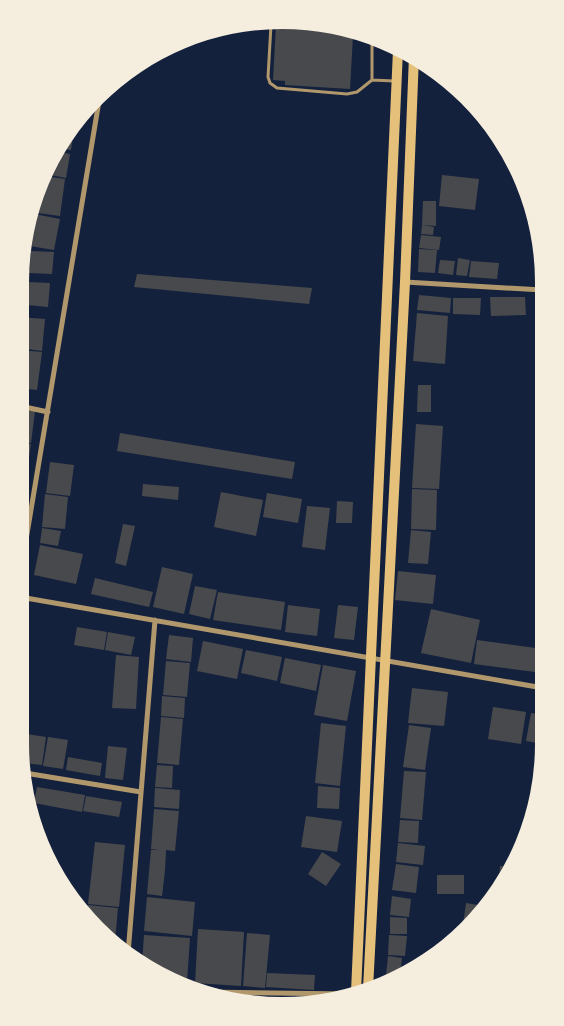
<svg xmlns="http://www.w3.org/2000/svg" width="564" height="1026" viewBox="0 0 564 1026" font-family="Commissioner,sans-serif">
<rect width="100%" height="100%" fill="#14213d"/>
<path fill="#48494c" d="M316,22L353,35L350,89L285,85V81L273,80L276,25Z
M74,130L71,150L58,148Z
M55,151L70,154L66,178L45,174Z
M442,175L479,179L475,210L439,206Z
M45,176L65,179L60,216L30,212Z
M423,201H436V226L422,225Z
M29,213L60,219L54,250L24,245Z
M422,225L434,227L433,235L421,234Z
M421,235L441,237L439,250L419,248Z
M419,249L437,250L435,273L418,272Z
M31,251L54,252L52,274L29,273Z
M458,258L470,260L467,276L456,275Z
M440,260L455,261L453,275L438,273Z
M471,261L499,263L497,279L469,277Z
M137,274L312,288L309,304L134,287Z
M28,282L50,283L48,307L27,305Z
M419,295L451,298L450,313L417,310Z
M490,297H525L526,315L491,316Z
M453,298H481L480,315L453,314Z
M417,313L448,316L445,364L413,361Z
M20,317L45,319L42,351L20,348Z
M20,350L42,352L37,390L20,388Z
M418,385H431V412H417Z
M20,409L35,411L31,443L20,442Z
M416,424L443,426L439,489L412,488Z
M120,433L295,462L292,479L117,451Z
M20,443L31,444L26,479H20Z
M50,462L74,465L70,496L46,493Z
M20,480L25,481L21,509H20Z
M143,484L179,487L178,500L142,496Z
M412,489L437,490L436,530L411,529Z
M221,492L263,500L256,536L214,527Z
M267,493L302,499L298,523L263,517Z
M45,494L68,497L65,529L42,527Z
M337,501L353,502L352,523H336Z
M307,506L330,508L325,550L302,547Z
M123,524L135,526L126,566L115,563Z
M42,528L61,531L58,546L40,543Z
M411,530L431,532L428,564L408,563Z
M40,545L83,554L76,584L34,575Z
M162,567L193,574L184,614L153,607Z
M398,571L436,575L433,604L395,600Z
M95,578L153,592L149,607L91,594Z
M195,586L217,590L210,619L189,614Z
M218,592L285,602L281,630L213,620Z
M288,605L320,609L317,636L285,632Z
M338,605L358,607L354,640L334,638Z
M431,609L480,620L471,663L421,653Z
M77,627L107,632L104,650L74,645Z
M108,632L135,637L131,655L105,650Z
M169,635L193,638L191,662L166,659Z
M477,640L543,649V673L474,664Z
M203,641L243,649L237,679L197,671Z
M246,650L282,657L277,681L241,673Z
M116,655L139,657L136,709L112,708Z
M285,658L321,665L316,691L280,683Z
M166,661L190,663L187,697L163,695Z
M323,665L356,671L347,721L314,715Z
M412,688L448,692L444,726L408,723Z
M162,696L185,698L184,718L161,716Z
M493,707L526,712L521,744L488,739Z
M531,713L543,715V744L526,741Z
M161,717L183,719L179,765L157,763Z
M321,723L346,726L340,786L315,783Z
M409,725L431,728L425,770L403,767Z
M20,733L46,737L42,765L23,763Z
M48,737L68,740L63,769L43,766Z
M108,746L127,748L123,780L105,778Z
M68,757L102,763L100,776L66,770Z
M157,765L173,766L172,788L155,787Z
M404,771L426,772L422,820L400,818Z
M318,786L340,788L339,809L317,808Z
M37,787L85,795L82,812L34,803Z
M155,788L180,790L179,809L154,807Z
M86,796L122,802L119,817L83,811Z
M154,809L179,811L175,851L166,850L165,871L152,870L165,871L162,896L147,894L151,850H158L151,849Z
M306,816L342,821L337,852L301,847Z
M400,820L419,821L418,843L398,842Z
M95,842L125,845L119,907L88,904Z
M398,843L425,846L423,865L396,862Z
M322,852L341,864L326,886L308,874Z
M396,864L419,867L416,893L392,890Z
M500,866L512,867L499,886Z
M437,875H464V894H437Z
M392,896L411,899L409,917L390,915Z
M147,897L195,902L192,936L144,931Z
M466,903L484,906L462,932Z
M88,905L118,908L115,941L87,916Z
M390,917L407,918V934H390Z
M198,929L244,932L241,986L195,983Z
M247,933L270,935L265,988L243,986Z
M144,935L190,938L187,982L179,981L142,964Z
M389,935L407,936L405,956L388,955Z
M388,956L402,958L400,975L385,985Z
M267,973L315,975L314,990L266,987Z"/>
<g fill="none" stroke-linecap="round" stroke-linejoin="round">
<path stroke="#b1986c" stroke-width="3" d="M271,25L268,77L270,83L277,88L347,94L357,92L372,80
M372,41V80L394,81"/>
<path stroke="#b1986c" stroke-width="5" d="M405,282L542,290
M20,406L48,412
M20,576L99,101
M20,597L543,688
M25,773L141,792
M128,954L155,620
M204,992L349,994"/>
<path stroke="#e5c07b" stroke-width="10" d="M368,989L405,282L414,56
M356,992L398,50"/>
</g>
<path d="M0 0H564V1026H0ZM282 29H282A253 253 0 0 1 535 282V744A253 253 0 0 1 282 997H282A253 253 0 0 1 29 744V282A253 253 0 0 1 282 29Z" fill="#f5edde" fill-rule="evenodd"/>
</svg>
